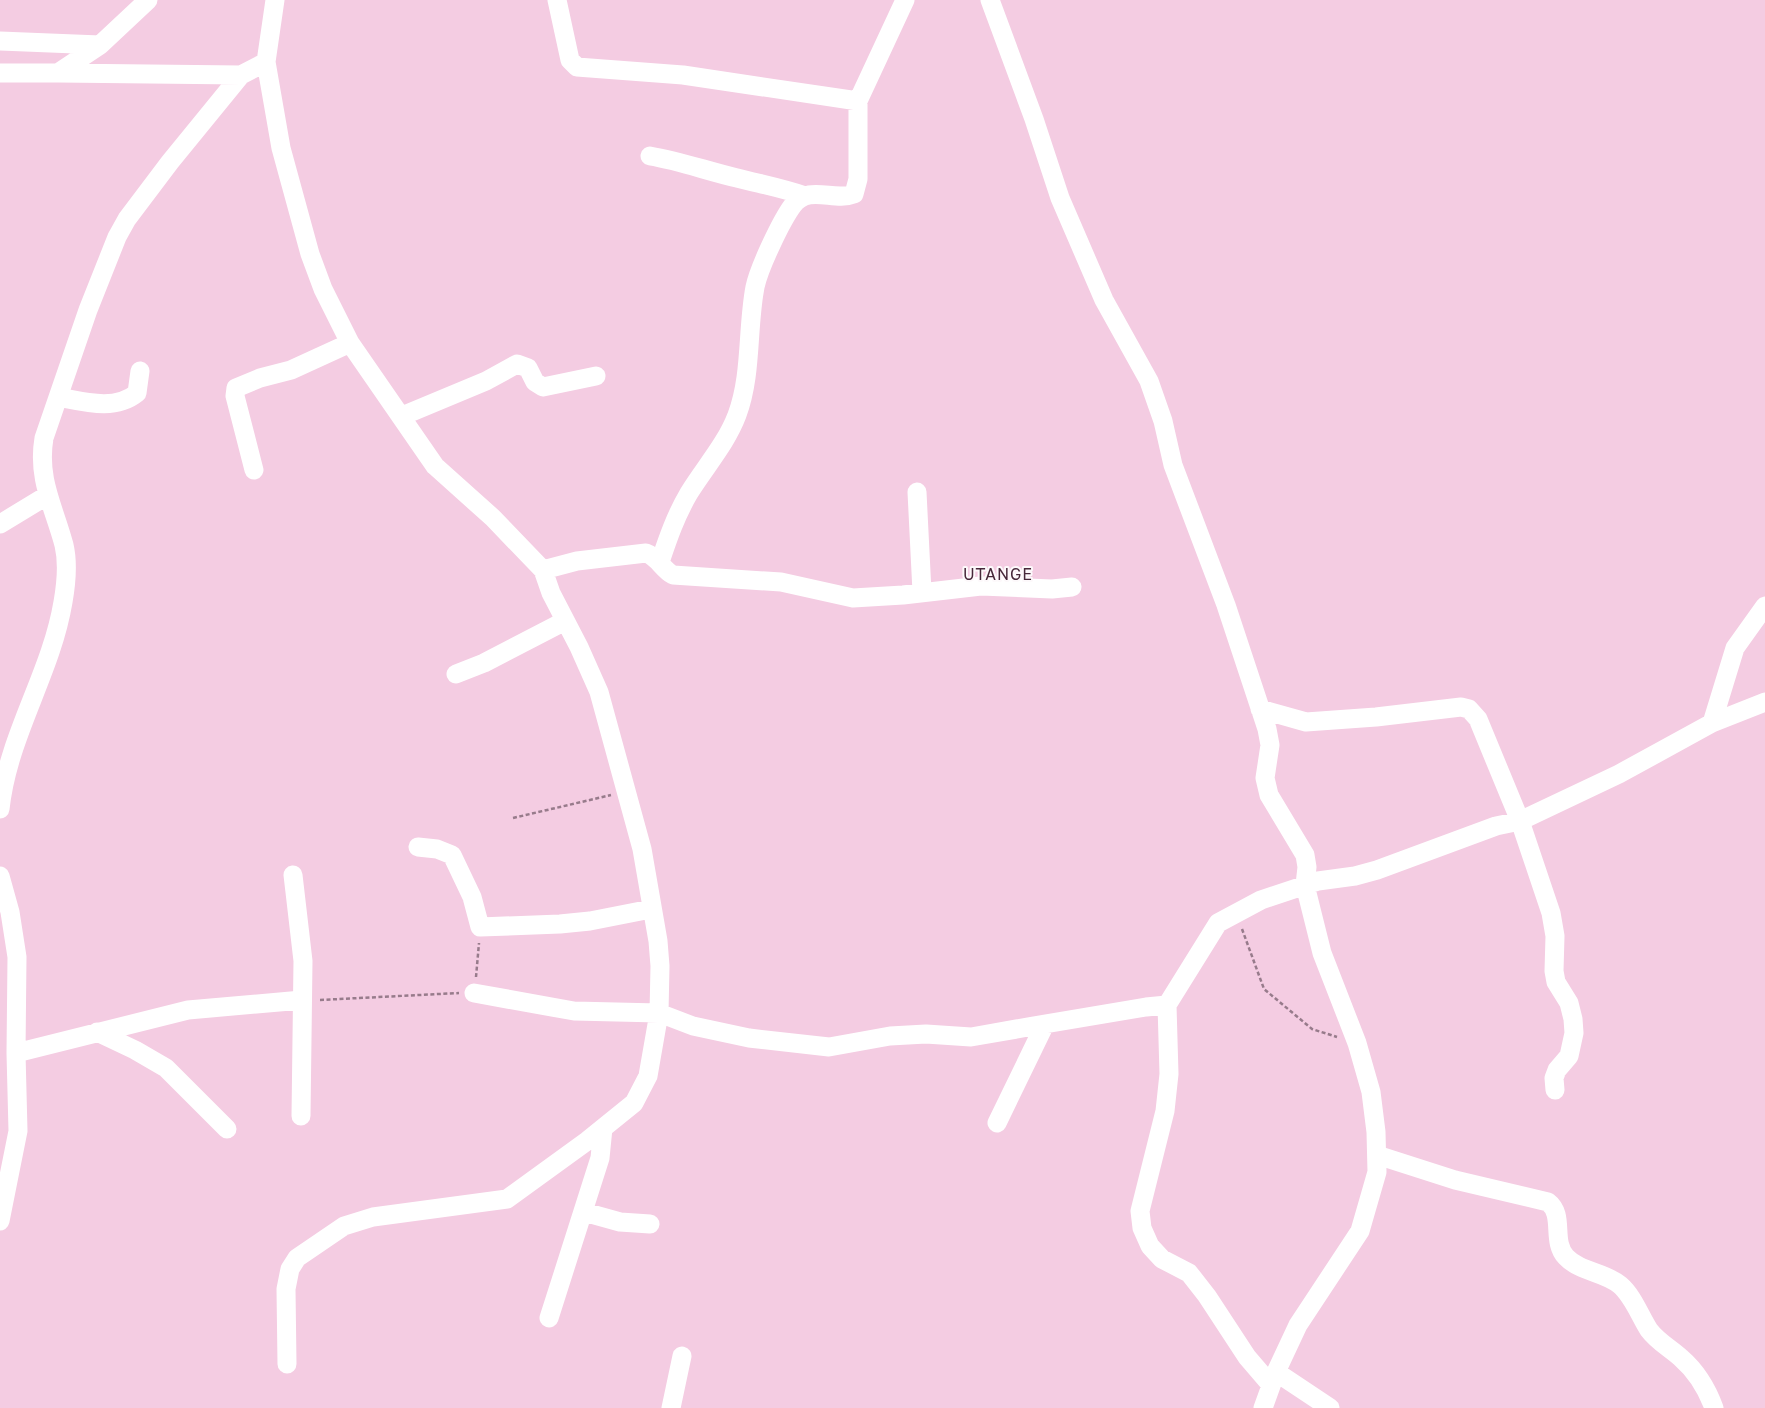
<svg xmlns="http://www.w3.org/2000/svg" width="1765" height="1408" viewBox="0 0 1765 1408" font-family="'Golos Text',sans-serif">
<rect width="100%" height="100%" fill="#f4cce2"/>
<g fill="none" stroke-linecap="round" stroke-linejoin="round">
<path stroke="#977b8b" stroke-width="2.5" stroke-dasharray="4 2.5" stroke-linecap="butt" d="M513,818L611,795
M1242,929L1264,989L1312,1029L1337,1037
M476,977L479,943
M320,1000L459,993"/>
<path stroke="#fff" stroke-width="19" d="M557,0L570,60L577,67L683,75L858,101
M990,0L1034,119L1060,198L1104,300L1149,381L1163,421L1173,465L1226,605L1267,729L1270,745L1265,778L1269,795L1305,855L1307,867L1305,885L1322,953L1357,1043L1371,1092L1376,1132L1377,1172L1360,1231L1298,1325L1276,1372L1263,1408
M0,41L100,45
M266,62L281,148L310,254L323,289L350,343L435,466L493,518L543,570L577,561L646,553C658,557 662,569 673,575L781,582L853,598L903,595L981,586L1052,589L1072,587
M0,73H58L100,45L148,0
M58,73L241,75
M650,156C680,161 707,171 737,178C760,184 782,188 805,196
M58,397C85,402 115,411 137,393L140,371
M402,416L486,381L517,364L528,368L535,382L543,387L596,376
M254,470L235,396L236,388L260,378L291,370L350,343
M917,492L922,592
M0,524L48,495
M660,562C668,538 676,515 689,493C705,467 726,444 737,415C752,375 747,329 755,287C759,268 781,221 793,205C809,184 834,202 854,194L858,179V101L905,0
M456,674L484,663L565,621
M1260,709L1306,722L1376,717L1461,707L1469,709L1478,719L1520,821L1619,774L1712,723L1765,702
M1712,723L1735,648L1765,606
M0,809C8,735 51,674 63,602C66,585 68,562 64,545C54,507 37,479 44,438L88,310L117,237L127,219L170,162L241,75L266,62L275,0
M418,847L437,849L452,855L472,897L480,927L560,924L590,921L651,909
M293,875L303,961L301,1116
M0,876L10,912L17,957L16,1053L18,1131L0,1221
M474,993L574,1011L659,1013L693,1026L749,1038L829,1047L890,1036L926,1034L971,1037L1045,1024
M97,1032L135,1050L166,1068L227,1129
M16,1053L188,1010L302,1000
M997,1123L1045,1024L1146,1007L1167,1005
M1377,1155L1455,1180L1548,1202C1565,1215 1551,1241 1566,1257C1580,1272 1605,1272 1620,1285C1633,1296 1640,1316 1649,1330C1658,1342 1670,1348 1681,1358C1696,1371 1707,1389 1714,1408
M584,1212L620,1222L650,1224
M549,1318L600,1158L603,1128
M287,1364L286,1289L290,1269L297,1258L344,1226L373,1217L507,1199L587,1141L634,1103L648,1076L659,1013L660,966L658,941L642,849L599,692L579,647L551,593L543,570
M1276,1372L1330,1408
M1271,1385L1247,1357L1207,1296L1189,1273L1162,1259L1150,1246L1142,1228L1140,1211L1165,1111L1169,1074L1167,1005L1218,923L1261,900L1318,881L1355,876L1377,870L1496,826L1520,821L1551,913L1555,936L1554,971L1556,982L1569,1003L1573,1019L1574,1033L1569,1056L1557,1070L1554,1078L1555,1090
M671,1408L682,1356"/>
</g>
<g text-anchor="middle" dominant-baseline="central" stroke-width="4" stroke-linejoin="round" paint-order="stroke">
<g font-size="16" letter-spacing="1" fill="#47283a" stroke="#fdf9fb">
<text x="998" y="574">UTANGE</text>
</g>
</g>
</svg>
